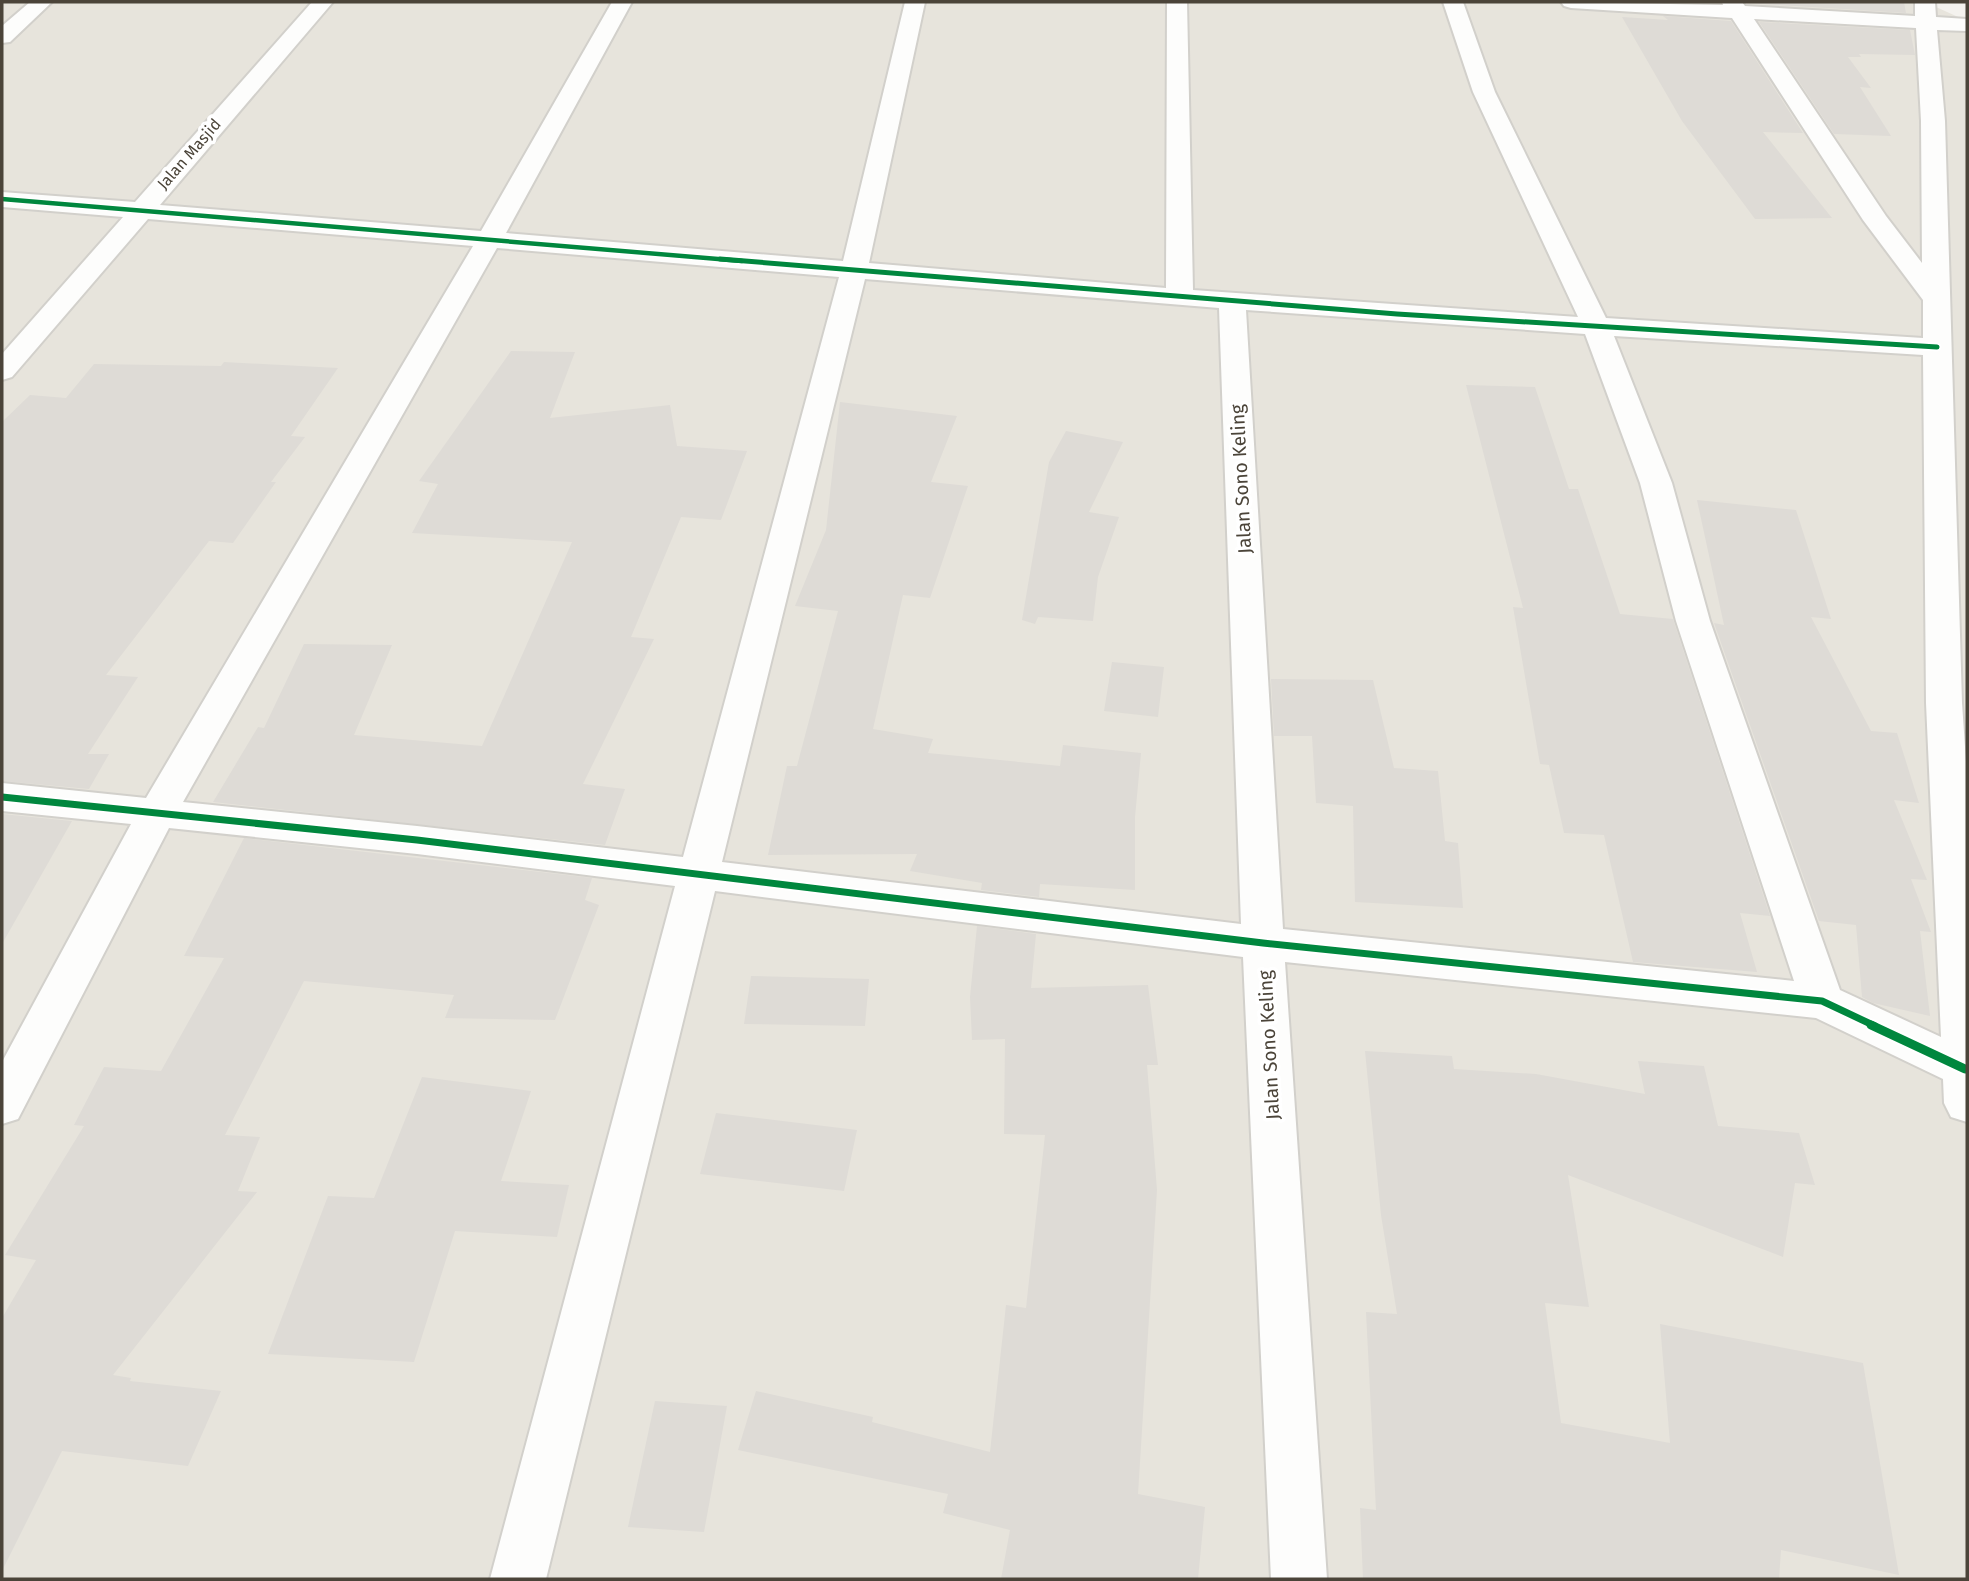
<svg xmlns="http://www.w3.org/2000/svg" width="1969" height="1581" viewBox="0 0 1969 1581" font-family="'Fira Sans',sans-serif">
<rect width="100%" height="100%" fill="#f4f2ee"/>
<path fill="#e7e4dc" d="M2,2H1925L1967,21V1579H2Z"/>
<path fill="#dedbd6" d="M1745,2H1904L1906,13L1746,3Z
M1663,16L1731,21L1803,133L1763,132L1832,218L1755,219L1682,121L1622,17L1668,20Z
M1759,22L1910,30L1915,55L1859,54L1861,57H1848L1871,88L1860,87L1891,136L1834,134Z
M511,351L575,352L550,418L670,405L677,446L747,451L721,520L681,517L631,637L654,639L583,784L625,789L605,845L213,802L258,727L264,728L304,644L392,645L354,735L482,746L572,542L412,533L438,484L419,481Z
M224,362L338,368L291,436L305,437L271,482H276L233,543L209,541L106,675L138,677L88,754H109L89,789L2,781V422L30,395L66,398L94,364L221,366Z
M1466,385L1535,387L1569,489H1578L1620,614L1673,619L1770,916L1740,913L1757,972L1633,962L1604,835L1564,833L1549,765L1540,764L1513,607L1523,608Z
M840,402L957,416L931,482L968,486L930,598L903,595L873,729L933,739L928,753L1060,766L1063,745L1141,753L1135,817V890L1040,884L1039,897L981,890L982,883L910,871L917,854L768,855L787,766H797L838,611L795,606L826,530Z
M1066,431L1123,442L1089,512L1119,517L1098,577L1093,621L1038,617L1035,624L1022,620L1049,462Z
M1697,500L1796,510L1831,619L1811,617L1871,731L1897,733L1919,803L1894,800L1927,880L1911,879L1931,932L1920,931L1930,1016L1873,1003L1862,997L1856,925L1819,921L1714,623L1724,625Z
M1112,662L1164,667L1158,717L1104,711Z
M1271,679L1373,680L1394,768L1438,771L1445,841L1458,843L1463,908L1355,902L1353,806L1316,803L1312,736H1274Z
M2,814L72,821L2,944Z
M244,838L592,878L585,900L599,905L555,1020L445,1018L454,995L304,981L225,1135L260,1137L238,1191L257,1192L113,1375L131,1378L130,1381L221,1391L188,1466L62,1451L2,1571V1318L36,1260L5,1255L84,1126L74,1125L104,1067L161,1071L224,958L184,956Z
M977,926L1036,934L1031,988L1148,985L1158,1065H1147L1157,1190L1138,1494L1205,1507L1198,1579H1001L1010,1530L943,1513L948,1494L738,1450L756,1391L873,1417L872,1422L990,1452L1006,1305L1026,1308L1045,1135L1004,1134L1005,1039L972,1040L970,997Z
M751,976L869,979L865,1026L744,1024Z
M1365,1051L1452,1056L1454,1069L1536,1074L1645,1094L1638,1061L1704,1066L1718,1126L1799,1133L1815,1185L1795,1183L1783,1257L1568,1175L1589,1307L1545,1303L1561,1423L1670,1443L1660,1324L1863,1363L1899,1575L1781,1550L1779,1579H1363L1360,1508L1376,1510L1366,1312L1397,1314L1381,1215Z
M422,1077L531,1091L501,1181L569,1185L557,1237L455,1231L414,1362L268,1354L328,1196L374,1198Z
M716,1113L857,1130L844,1191L700,1174Z
M655,1401L727,1406L704,1532L628,1527Z"/>
<g fill="none" stroke-linecap="round" stroke-linejoin="round">
<g stroke="#d2d0cb" stroke-width="4">
<path id="minor" d="M30,2H52L10,42L2,43V26Z
M312,2H333L160,205L481,231L612,2H632L506,233L843,261L905,2H925L869,263L1166,288L1167,2H1187L1193,290L1578,317L1473,92L1443,2H1463L1495,92L1606,318L1923,338V300L1863,220L1732,18L1571,8L1564,6L1561,2L1723,5L1722,2H1742L1745,6L1915,16V2H1935L1936,17L1967,19V31L1937,30L1945,121L1962,703L1967,776V1122L1951,1117L1944,1103L1943,1079L1816,1018L1285,962L1327,1579H1271L1243,957L715,891L546,1579H490L675,886L417,854L169,828L18,1119L2,1124V1062L131,824L2,811V783L146,798L473,246L148,219L12,377L2,380V354L123,217L2,207V192L135,202ZM1754,19L1916,28L1921,121L1922,263L1886,216ZM497,248L839,277L683,857L417,826L183,802ZM865,279L1219,308L1241,924L722,862ZM1246,310L1585,334L1640,483L1676,621L1794,981L1283,929ZM1614,336L1923,355L1926,703L1941,1037L1840,990L1710,621L1672,483Z"/>
</g>
<use href="#minor" fill="#fdfdfc" fill-rule="evenodd"/>
<g stroke="#fff" stroke-width="7">
<path id="cycleway-far3" d="M2,199L742,261"/>
</g>
<g stroke="#fff" stroke-width="9">
<path id="cycleway-far2" d="M720,259L1397,314L1937,347"/>
</g>
<g stroke="#fff" stroke-width="11">
<path id="cycleway-far1" d="M2,797L417,840L1263,943L1822,1001L1875,1026"/>
</g>
<g stroke="#fff" stroke-width="13">
<path id="cycleway" d="M1871,1025L1965,1069"/>
</g>
<use href="#cycleway-far3" stroke="#00873e" stroke-width="4.5"/>
<use href="#cycleway-far2" stroke="#00873e" stroke-width="5"/>
<use href="#cycleway-far1" stroke="#00873e" stroke-width="7"/>
<use href="#cycleway" stroke="#00873e" stroke-width="9"/>
</g>
<g text-anchor="middle" dominant-baseline="central" stroke-width="7" stroke-linejoin="round" paint-order="stroke">
<g font-size="16" fill="#4b4439" stroke="#fff">
<text transform="translate(189 154) rotate(-49)">Jalan Masjid</text>
</g>
<g font-size="19" fill="#4b4439" stroke="#fff">
<text transform="translate(1241 479) rotate(-93)">Jalan Sono Keling</text>
<text transform="translate(1269 1045) rotate(-93)">Jalan Sono Keling</text>
</g>
</g>
<rect width="1969" height="1581" fill="none" stroke="#4b4439" stroke-width="7"/>
</svg>
